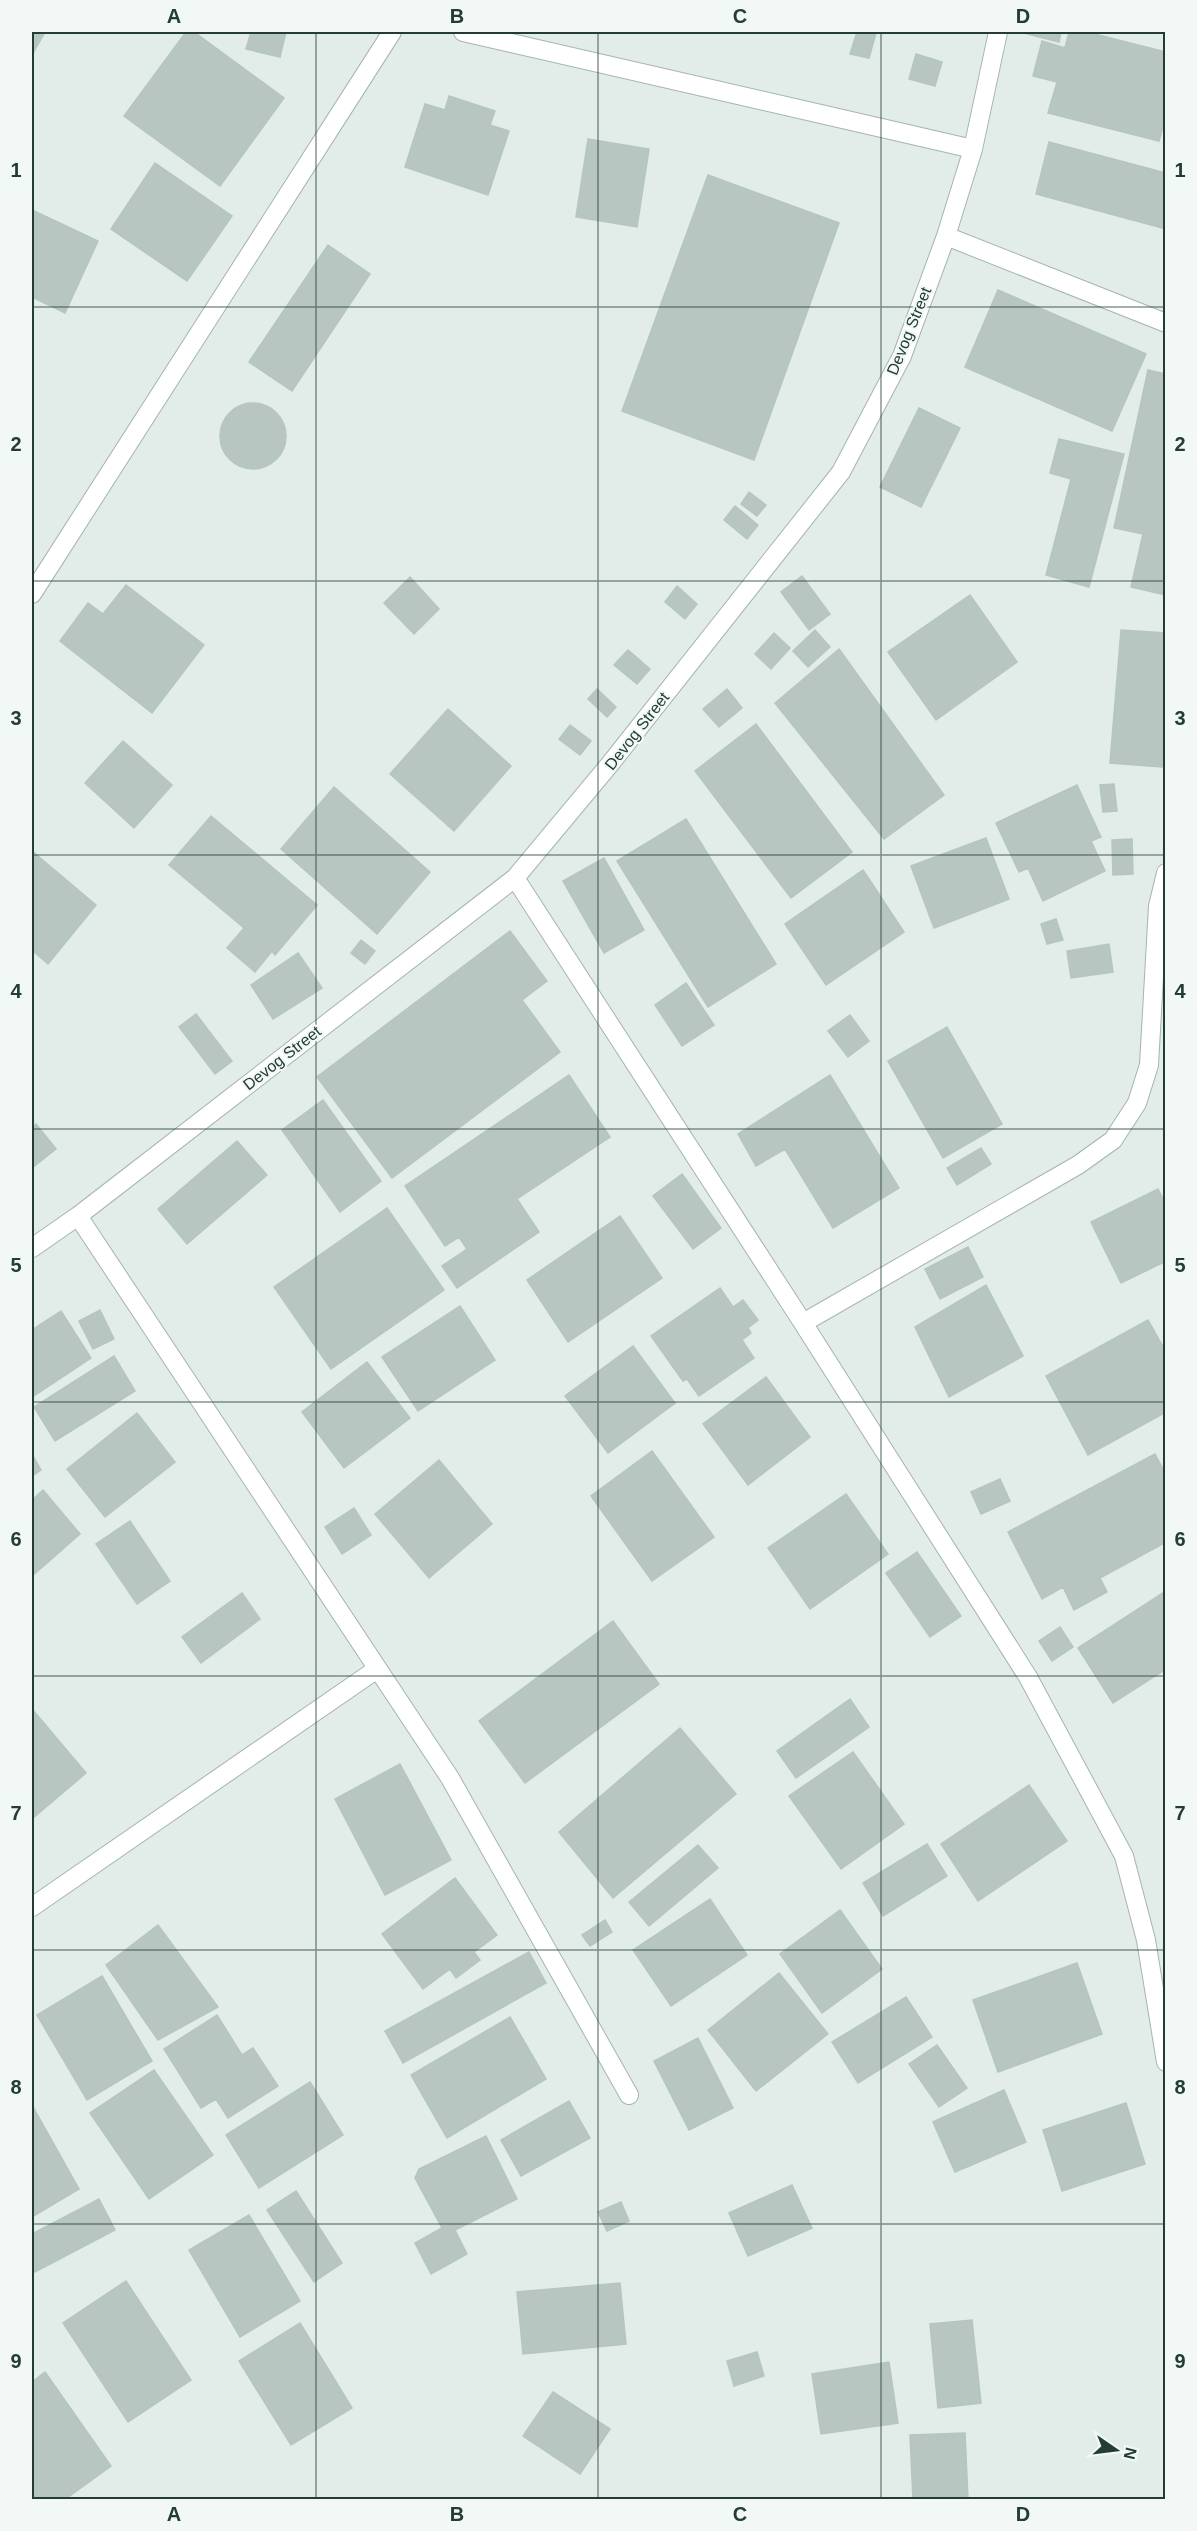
<svg xmlns="http://www.w3.org/2000/svg" width="1197" height="2531" viewBox="0 0 1197 2531" font-family="Arial,sans-serif">
<rect width="100%" height="100%" fill="#e2ece8"/>
<path fill="#b7c6c1" stroke="#b5c5bf" stroke-width="1.5" d="M32,32H45L32,55Z
M186,32H194L284,98L220,186L124,116Z
M251,32H286L280,57L246,49Z
M857,32L876,33L869,58L850,54Z
M1020,32H1061L1059,42Z
M1069,32H1087L1166,52V116L1159,141L1048,113L1057,82L1033,76L1042,41L1065,48Z
M916,54L942,62L935,86L909,79Z
M449,96L495,111L490,125L509,131L488,195L405,167L425,104L445,110Z
M588,139L649,149L637,227L576,217Z
M1049,142L1166,173V229L1036,194Z
M155,163L232,216L187,281L111,229Z
M708,175L839,223L754,460L622,411Z
M32,210L98,241L65,313L32,297Z
M328,245L370,274L292,391L249,362Z
M998,290L1146,354L1112,431L965,367Z
M1148,370L1166,374V595L1131,587L1143,534L1114,528Z
M220 436a33 33 0 1 1 66 0a33 33 0 1 1-66 0Z
M919,408L960,428L921,507L880,487Z
M1059,439L1124,454L1089,587L1046,575L1071,479L1050,473Z
M749,492L766,505L757,516L741,504Z
M735,506L758,525L747,539L724,520Z
M802,576L830,614L809,630L781,592Z
M410,577L439,609L414,634L384,603Z
M126,585L204,645L152,713L60,641L88,603L103,614Z
M677,586L697,604L685,619L665,602Z
M970,595L1017,662L936,720L888,652Z
M815,630L830,647L808,667L793,651Z
M1121,630L1166,633V717L1162,767L1110,763Z
M774,633L790,648L771,669L755,654Z
M839,649L944,795L884,839L775,703Z
M628,650L650,669L637,684L614,665Z
M597,689L616,707L607,717L588,699Z
M727,689L742,708L719,727L703,709Z
M448,709L511,766L454,831L390,774Z
M756,724L852,852L791,898L695,771Z
M570,725L591,741L580,755L559,739Z
M123,741L172,785L134,828L85,783Z
M1114,784L1117,811L1103,812L1100,785Z
M1077,785L1101,837L1091,841L1105,871L1043,901L1028,868L1019,872L996,823Z
M334,787L430,872L377,934L281,849Z
M211,816L317,905L275,955L272,951L255,972L227,948L244,928L169,865Z
M686,819L776,964L708,1007L617,861Z
M986,838L1009,899L934,928L911,866Z
M1132,839L1133,874L1113,875L1112,840Z
M32,851L96,905L48,964L32,950Z
M604,858L644,930L604,953L563,881Z
M863,870L904,932L826,985L785,924Z
M1056,919L1063,940L1047,944L1041,924Z
M510,931L547,981L522,1000L560,1052L392,1178L317,1077Z
M361,940L375,951L365,964L351,953Z
M1109,944L1113,972L1071,978L1067,951Z
M298,953L322,988L273,1019L251,985Z
M686,983L714,1025L682,1046L655,1005Z
M196,1014L232,1061L215,1074L179,1027Z
M850,1015L869,1041L848,1057L828,1031Z
M947,1027L1002,1124L943,1158L888,1061Z
M569,1075L610,1137L517,1199L539,1232L457,1288L442,1266L467,1249L459,1237L445,1246L405,1186Z
M830,1075L899,1188L833,1228L785,1149L756,1166L738,1134Z
M323,1100L381,1181L340,1212L282,1130Z
M36,1124L56,1149L32,1168V1127Z
M237,1141L267,1175L187,1244L158,1209Z
M981,1148L991,1164L957,1185L947,1168Z
M682,1174L721,1228L693,1249L653,1196Z
M1158,1189L1166,1204V1261L1121,1283L1091,1222Z
M387,1208L444,1290L331,1369L274,1287Z
M620,1216L662,1278L568,1342L527,1280Z
M968,1247L983,1277L940,1299L925,1269Z
M986,1285L1023,1356L949,1397L915,1327Z
M720,1288L733,1307L743,1300L758,1320L748,1328L751,1333L742,1340L754,1358L699,1396L687,1379L683,1381L651,1336Z
M460,1306L495,1360L418,1411L382,1357Z
M100,1310L114,1339L93,1349L79,1321Z
M61,1311L91,1358L32,1397V1330Z
M1148,1320L1166,1352V1412L1088,1455L1046,1376Z
M633,1346L675,1403L608,1453L565,1396Z
M114,1356L135,1391L55,1441L34,1407Z
M367,1362L410,1418L344,1468L302,1412Z
M766,1377L810,1437L748,1485L703,1424Z
M137,1413L175,1462L105,1517L67,1469Z
M652,1451L714,1537L652,1581L591,1496Z
M32,1454L41,1470L32,1476Z
M1155,1454L1166,1475V1542L1100,1578L1107,1592L1074,1610L1063,1587L1042,1599L1008,1532Z
M439,1460L492,1524L429,1578L375,1514Z
M1000,1479L1010,1501L981,1514L971,1492Z
M43,1490L80,1534L32,1576V1500Z
M846,1494L888,1554L810,1609L768,1548Z
M354,1508L371,1535L342,1554L325,1527Z
M130,1521L170,1581L137,1604L96,1544Z
M917,1552L961,1616L930,1637L886,1573Z
M1166,1591V1669L1113,1703L1078,1648Z
M242,1593L260,1619L201,1663L182,1637Z
M613,1621L659,1684L525,1783L479,1721Z
M1060,1627L1073,1647L1052,1661L1039,1641Z
M850,1699L869,1727L796,1778L777,1751Z
M32,1709L86,1773L32,1819Z
M680,1728L736,1794L613,1898L559,1832Z
M853,1752L904,1824L841,1869L789,1796Z
M400,1764L451,1860L385,1895L335,1799Z
M1029,1785L1067,1841L978,1901L941,1844Z
M927,1844L947,1876L883,1916L863,1883Z
M698,1845L718,1868L649,1926L629,1902Z
M455,1878L497,1935L474,1952L480,1960L456,1978L450,1969L423,1989L382,1934Z
M710,1899L747,1955L671,2006L633,1950Z
M840,1910L882,1969L822,2013L780,1954Z
M605,1920L612,1932L590,1946L582,1935Z
M158,1925L218,2007L158,2040L106,1965Z
M529,1952L546,1983L403,2063L385,2031Z
M1077,1963L1102,2034L998,2072L973,2000Z
M779,1973L828,2034L756,2091L708,2030Z
M102,1976L152,2061L87,2100L37,2015Z
M906,1997L932,2037L858,2083L832,2042Z
M217,2015L242,2055L253,2048L278,2086L228,2118L216,2099L201,2108L164,2049Z
M510,2017L546,2079L447,2138L411,2075Z
M698,2038L733,2108L689,2130L654,2061Z
M937,2045L967,2088L939,2107L909,2064Z
M154,2070L213,2155L149,2199L90,2113Z
M310,2082L343,2135L259,2188L226,2135Z
M1004,2090L1026,2142L955,2172L933,2122Z
M569,2101L590,2138L521,2176L501,2140Z
M1126,2103L1145,2164L1062,2191L1043,2130Z
M32,2105L79,2189L32,2217Z
M486,2136L517,2199L455,2230L467,2254L431,2274L415,2243L442,2228L415,2178L419,2169Z
M792,2185L812,2228L748,2256L729,2213Z
M296,2191L342,2263L314,2282L267,2210Z
M99,2199L115,2230L35,2272L32,2264V2234Z
M621,2202L629,2221L607,2231L598,2212Z
M249,2215L300,2301L240,2337L189,2250Z
M126,2281L191,2380L128,2422L63,2323Z
M620,2283L626,2344L523,2354L517,2292Z
M972,2320L981,2403L938,2408L930,2324Z
M300,2323L352,2408L291,2445L239,2361Z
M757,2352L764,2376L734,2386L727,2361Z
M889,2362L898,2423L821,2434L812,2374Z
M45,2372L111,2466L64,2500H32V2382Z
M553,2392L610,2429L580,2474L523,2436Z
M965,2433L968,2500H913L910,2435Z"/>
<g fill="none" stroke-linecap="round" stroke-linejoin="round">
<g stroke="#a5b4af" stroke-width="20">
<path id="minor" d="M463,32L973,149
M946,236L1166,323
M32,594L392,32
M515,878L803,1323L1028,1677L1124,1856L1146,1940L1166,2062
M78,1216L450,1778L629,2095
M32,1248L78,1216L515,878L610,764L841,472L902,356L946,236L973,149L998,32
M803,1323L1078,1165L1113,1140L1137,1103L1149,1065L1158,906L1166,873
M32,1907L377,1669"/>
</g>
<use href="#minor" stroke="#fff" stroke-width="18"/>
</g>
<path fill="none" stroke="#233c36" stroke-width="1.5" stroke-opacity="0.55" d="M316,32V2500M598,32V2500M881,32V2500M32,307H1166M32,581H1166M32,855H1166M32,1129H1166M32,1402H1166M32,1676H1166M32,1950H1166M32,2224H1166"/>
<g text-anchor="middle" dominant-baseline="central" stroke-width="4.5" stroke-linejoin="round" paint-order="stroke">
<g font-size="16" fill="#233c36" stroke="#f2f8f6">
<text transform="translate(909 331) rotate(-68)">Devog Street</text>
<text transform="translate(637 731) rotate(-52)">Devog Street</text>
<text transform="translate(282 1058) rotate(-38)">Devog Street</text>
</g>
</g>
<rect width="1197" height="2531" fill="none" stroke="#f2f8f6" stroke-width="66"/>
<g transform="translate(1116 2450) rotate(104)" stroke="#f2f8f6" stroke-width="4.5" paint-order="stroke">
<path d="M0-4.5L10 22L0 15L-10 22Z" fill="#233c36"/>
<text y="-9" font-size="16" font-weight="bold" text-anchor="middle" fill="#233c36">N</text>
</g>
<rect x="33" y="33" width="1131" height="2465" fill="none" stroke="#233c36" stroke-width="2"/>
<g font-size="20" text-anchor="middle" font-weight="bold" fill="#233c36">
<text x="174" y="23">A</text>
<text x="457" y="23">B</text>
<text x="740" y="23">C</text>
<text x="1023" y="23">D</text>
<text x="16" y="177">1</text>
<text x="1180" y="177">1</text>
<text x="16" y="451">2</text>
<text x="1180" y="451">2</text>
<text x="16" y="725">3</text>
<text x="1180" y="725">3</text>
<text x="16" y="998">4</text>
<text x="1180" y="998">4</text>
<text x="16" y="1272">5</text>
<text x="1180" y="1272">5</text>
<text x="16" y="1546">6</text>
<text x="1180" y="1546">6</text>
<text x="16" y="1820">7</text>
<text x="1180" y="1820">7</text>
<text x="16" y="2094">8</text>
<text x="1180" y="2094">8</text>
<text x="16" y="2368">9</text>
<text x="1180" y="2368">9</text>
<text x="174" y="2521">A</text>
<text x="457" y="2521">B</text>
<text x="740" y="2521">C</text>
<text x="1023" y="2521">D</text>
</g>
</svg>
